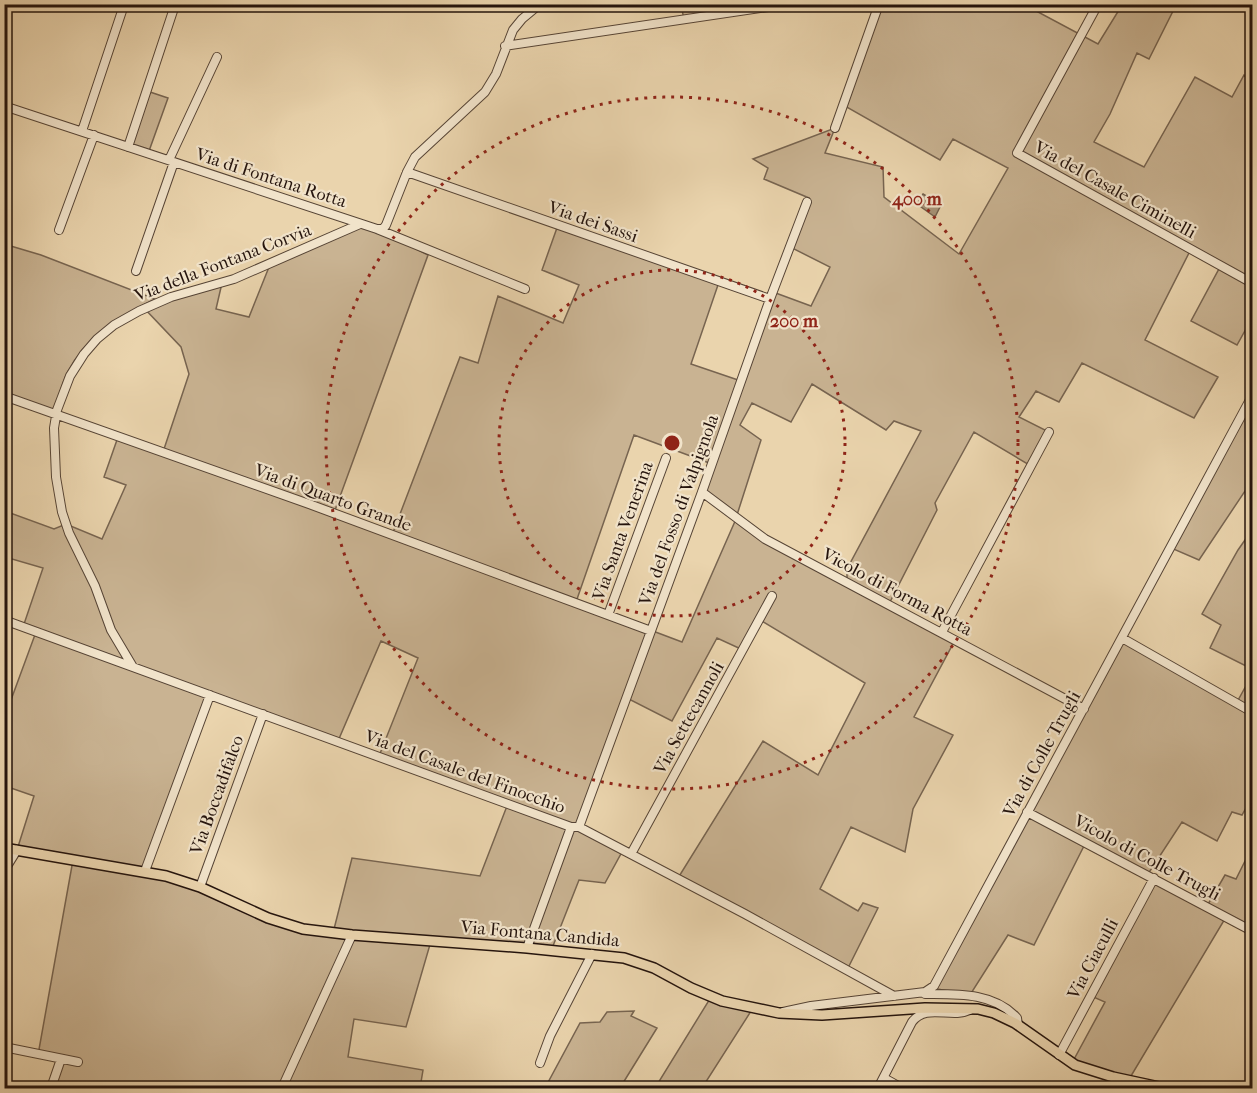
<svg xmlns="http://www.w3.org/2000/svg" width="1257" height="1093" viewBox="0 0 1257 1093" font-family="'IM FELL French Canon',serif">
<rect width="100%" height="100%" fill="#ead4ad"/>
<filter id="stains"><feTurbulence type="fractalNoise" baseFrequency=".00333" numOctaves="4"/><feColorMatrix values="0 0 0 0 .2 0 0 0 0 .09 0 0 0 0 .02 0 0 0 .5 -.17"/></filter>
<radialGradient id="worn" r=".72"><stop offset=".6" stop-color="#630" stop-opacity="0"/><stop offset="1" stop-color="#630" stop-opacity=".3"/></radialGradient>
<path fill="#c9b392" stroke="#776450" stroke-width="1.5" fill-rule="evenodd" d="M681,4L788,5L684,20Z
M879,5H1025L1098,44L1122,5H1160L1173,11L1149,59L1137,53L1110,114L1094,142L1144,167L1195,77L1232,97L1244,75L1252,79V318L1237,345L1191,321L1221,265L1191,249L1145,340L1218,377L1194,418L1082,363L1059,402L1036,391L1019,417L1049,432L1031,466L974,432L935,503L937,510L889,604L955,640L914,717L953,735L913,809L905,852L851,827L820,889L858,911L863,903L878,908L847,970L678,878L763,741L818,775L865,683L760,620L743,650L717,638L672,721L627,698L579,827L623,850L605,883L579,880L551,951L431,941L406,1027L354,1019L348,1057L423,1070L420,1088H51L60,1060L38,1055L73,860L17,850L34,796L5,786L4,719L36,632L23,627L43,568L5,557V511L54,529L66,524L102,539L126,485L104,477L118,437L163,452L189,374L181,347L144,308L222,283L216,309L249,317L271,262L360,224L377,229L428,255L334,513L392,535L460,357L478,363L498,296L563,323L579,285L542,270L558,225L719,282L691,364L741,381L773,292L811,306L830,267L790,247L809,198L764,179L768,168L753,159L835,128L825,153L883,167L884,197L959,254L1008,168L953,139L940,160L843,105ZM812,384L886,430L894,421L921,431L847,569V582L736,518L761,440L740,425L752,403L791,422ZM634,435L712,464L702,492L736,519L682,642L576,602ZM381,641L418,658L379,756L507,806L480,876L352,858L333,933L253,912L171,878L145,871L209,695L338,741Z
M150,92L168,98L149,151L132,146Z
M4,244L41,255L155,299C119,317 86,336 67,373C62,383 59,397 55,408L53,410L5,393Z
M1252,396V487L1249,485L1199,560L1171,548Z
M1252,530V669L1210,648L1221,625L1202,614L1238,550Z
M1122,638L1237,702L1252,675V797L1242,815L1232,812L1217,841L1182,822L1148,874L1086,842L1034,945L1008,935L970,995L932,988Z
M1252,847V931L1226,917L1128,1081L1072,1063L1105,1002L1091,996L1154,878L1207,906L1225,875L1236,879Z
M711,997L753,1008L702,1088H655Z
M634,1011L631,1016L657,1028L623,1083L635,1088H545L580,1023L600,1022L607,1012Z"/>
<path fill="#a79377" stroke="#73604d" stroke-width="1.5" d="M923,194L941,205L935,217L917,204Z"/>
<g fill="none" stroke-linecap="round" stroke-linejoin="round">
<g stroke="#564435" stroke-width="10">
<path id="minor" d="M1098,4L1017,153L1252,283
M505,46L788,4
M4,106L377,229L525,289
M835,128L879,4
M82,131L122,11
M128,147L174,8
M169,160L217,57
M407,172L770,299
M377,229H383L386,225L407,172L415,157L485,92L496,74L513,30L522,19L540,4
M59,230L94,135
M136,271L174,162
M4,396L309,504L651,631
M702,492L765,539L1084,709
M608,615L666,458
M4,620L571,827H579L745,914L894,996
M942,632L1049,432
M1122,638L1252,712
M133,667L111,630L95,586L69,533L62,512L56,477L54,428L57,410L70,376L84,354L97,339L114,325L139,311L171,297L234,279L360,224
M1027,812L1252,931
M579,827L702,492L770,299L807,202
M631,854L772,596
M4,871L17,850
M145,871L210,695
M200,887L263,714
M527,948L571,827
M925,994C956,994 994,992 1017,1018L1018,1025
M783,1012L811,1006L925,992L934,986L1252,396
M4,1047L78,1062
M1059,1055L1154,878
M540,1063L550,1036L592,954
M884,1078L902,1088
M51,1088L61,1059
M282,1088L352,935
M878,1088L912,1022C926,1003 951,1019 970,1010"/>
</g>
<g stroke="#25140d" stroke-width="12">
<path id="major" d="M4,848L166,876L200,887L268,918L303,929L352,935L527,948L624,958L654,968L691,988L722,1001L779,1013L822,1015L925,1008L978,1009L994,1013L1015,1023L1075,1065L1113,1077L1164,1088"/>
</g>
<use href="#minor" stroke="#f1e3ca" stroke-width="8"/>
<use href="#major" stroke="#ead4ad" stroke-width="9"/>
</g>
<g fill="none" stroke="#8f2418" stroke-width="3" stroke-dasharray="3 6">
<circle cx="672" cy="443" r="173"/>
<circle cx="672" cy="443" r="346"/>
</g>
<g text-anchor="middle" dominant-baseline="central" stroke-width="4.5" stroke-linejoin="round" paint-order="stroke">
<g font-size="18" fill="#25140d" stroke="#f1e3ca">
<text transform="translate(271 178) rotate(18)">Via di Fontana Rotta</text>
<text transform="translate(1115 190) rotate(29)">Via del Casale Ciminelli</text>
<text transform="translate(593 222) rotate(19)">Via dei Sassi</text>
<text transform="translate(223 263) rotate(-21)">Via della Fontana Corvia</text>
<text transform="translate(333 498) rotate(20)">Via di Quarto Grande</text>
<text transform="translate(679 510) rotate(-70)">Via del Fosso di Valpignola</text>
<text transform="translate(623 531) rotate(-70)">Via Santa Venerina</text>
<text transform="translate(897 592) rotate(28)">Vicolo di Forma Rotta</text>
<text transform="translate(689 718) rotate(-61)">Via Settecannoli</text>
<text transform="translate(1042 754) rotate(-61)">Via di Colle Trugli</text>
<text transform="translate(465 772) rotate(20)">Via del Casale del Finocchio</text>
<text transform="translate(217 795) rotate(-70)">Via Boccadifalco</text>
<text transform="translate(1147 858) rotate(28)">Vicolo di Colle Trugli</text>
<text transform="translate(540 934) rotate(5)">Via Fontana Candida</text>
<text transform="translate(1093 959) rotate(-62)">Via Ciaculli</text>
</g>
</g>
<circle cx="672" cy="443" r="9" fill="#8f2418" stroke="#f1e3ca" stroke-width="3"/>
<g font-size="18" text-anchor="middle" font-weight="bold" fill="#8f2418" stroke="#f1e3ca" stroke-width="4.5" stroke-linejoin="round" paint-order="stroke">
<text x="917" y="205">400 m</text>
<text x="794" y="327">200 m</text>
</g>
<rect width="1257" height="1093" fill="none" stroke="#ead4ad" stroke-width="24"/>
<rect x="6" y="6" width="1245" height="1081" fill="none" stroke="#25140d" stroke-width="3"/>
<rect x="12" y="12" width="1233" height="1069" fill="none" stroke="#25140d" stroke-width="1.5"/>
<rect width="100%" height="100%" filter="url(#stains)"/>
<rect width="100%" height="100%" fill="url(#worn)"/>
</svg>
